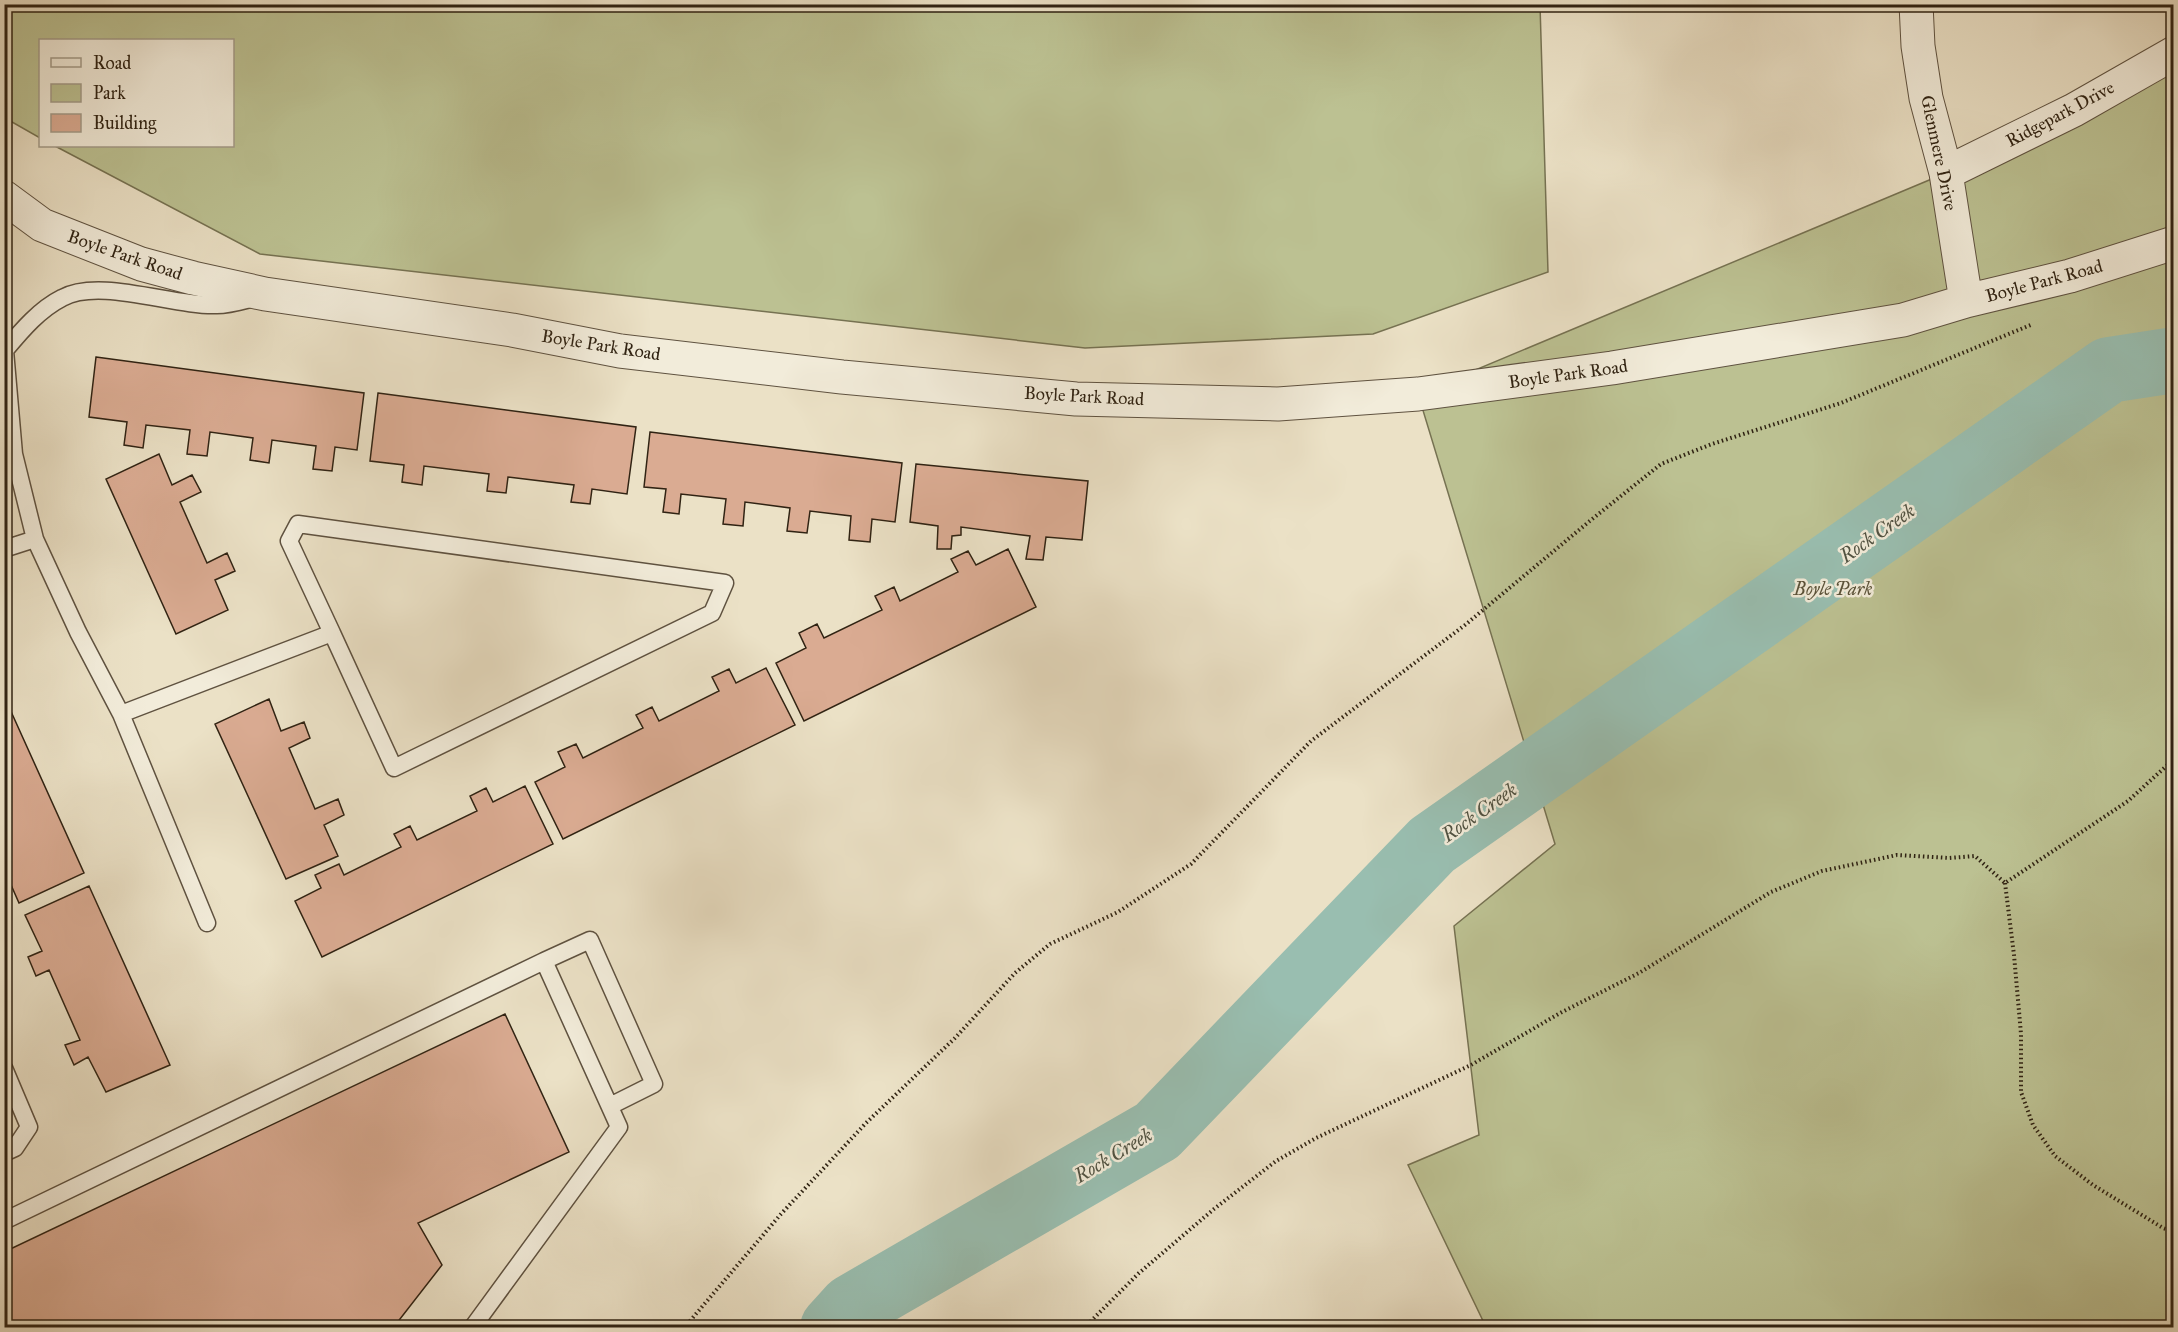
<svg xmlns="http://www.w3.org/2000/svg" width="2178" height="1332" viewBox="0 0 2178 1332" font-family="'IM FELL Great Primer',serif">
<rect width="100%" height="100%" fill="#ebe1c6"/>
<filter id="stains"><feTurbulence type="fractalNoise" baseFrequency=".00333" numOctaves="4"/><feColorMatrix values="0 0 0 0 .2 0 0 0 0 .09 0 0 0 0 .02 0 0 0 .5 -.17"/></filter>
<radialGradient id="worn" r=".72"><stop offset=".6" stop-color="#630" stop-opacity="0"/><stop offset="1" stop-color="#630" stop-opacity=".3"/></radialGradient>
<path fill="#bcc192" stroke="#767252" stroke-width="1.5" d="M4,5H1540L1548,272L1373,334L1085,348L260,254L55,146H232V40H40V138L5,118Z
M2173,64V1327H1486L1408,1165L1479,1135L1454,926L1555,844L1418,394L1946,173Z"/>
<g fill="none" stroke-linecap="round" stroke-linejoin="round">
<path stroke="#99beb0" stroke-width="66" d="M833,1328L852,1307L1157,1131L1432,845L2109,370L2174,360"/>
</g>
<path fill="#daab92" stroke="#302313" stroke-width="1.5" d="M96,357L364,393L357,450L335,447L332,471L313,469L316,446L272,440L269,463L250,460L253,438L210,432L207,456L187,454L190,430L146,425L143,448L124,445L127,422L89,417Z
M378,393L636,427L627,494L592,489L590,504L571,502L574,485L508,477L506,493L487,491L489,474L424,466L422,485L402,482L404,465L370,461Z
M650,432L902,463L895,522L872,519L870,542L849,540L851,516L810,511L807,533L787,531L790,508L745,502L743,526L723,524L726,499L681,494L679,514L663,512L666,489L644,487Z
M159,454L172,485L192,475L201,492L180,502L207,563L227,553L235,571L215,580L228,610L176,634L106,479Z
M916,464L1088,481L1082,540L1046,537L1043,560L1026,559L1030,536L961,527V535L952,536L951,549H937L938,526L910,522Z
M1008,549L1036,607L804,721L776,663L806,648L799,633L817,624L824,638L882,610L875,596L894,587L900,601L958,572L951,559L968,551L976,565Z
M766,668L795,725L563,839L535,782L565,767L558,752L576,744L583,758L643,728L636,715L652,707L659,721L719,691L712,677L729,669L736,683Z
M4,696L84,873L19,903L4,869Z
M269,699L281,731L304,722L310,738L289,748L315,809L338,799L344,815L324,825L338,856L286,879L215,724Z
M525,786L553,844L322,957L295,901L321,888L315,875L339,864L344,875L401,847L394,834L410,826L417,840L477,811L470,796L486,788L493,802Z
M89,886L170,1065L106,1092L88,1057L74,1065L65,1045L80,1040L49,970L36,976L28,957L42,951L25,915Z
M505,1014L569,1152L418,1223L442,1265L393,1328H4V1252Z"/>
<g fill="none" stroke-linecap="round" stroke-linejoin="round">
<g stroke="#5f5240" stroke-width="19">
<path id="lane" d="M4,339L14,454L35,539L78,632L121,714L207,923
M7,348C22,330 40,309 62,298C100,277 174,307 217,305C230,305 242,301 254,298
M4,549L35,539
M121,714L332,633L289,541L298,524L725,583L712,613L394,768L332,633
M544,961L590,940L654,1084L610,1106
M4,1068L29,1127L15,1148L4,1153
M4,1221L544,961L619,1127L472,1328"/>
</g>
<g stroke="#5f5240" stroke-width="35">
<path id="street" d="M1916,4L1918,46L1926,98L1946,173L1966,301
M1946,173L2074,110L2174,53
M4,197L42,225L141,264L193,278L265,294L512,330L620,351L842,377L1076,399L1278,404L1418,394L1612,368L1903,320L1966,301L2070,276L2174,243"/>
</g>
<path stroke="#302313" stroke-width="4" stroke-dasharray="1.5 3" stroke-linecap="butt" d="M2005,883L2014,955L2021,1034V1092L2033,1125L2055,1156L2093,1185L2163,1228L2174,1232
M684,1328L781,1214L866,1123L955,1038L1015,973L1050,944L1118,912L1191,864L1311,741L1465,625L1591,520L1661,464L1712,444L1841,403L2033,324
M1084,1328L1139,1273L1214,1209L1276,1161L1316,1138L1471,1065L1562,1012L1639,973L1771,892L1822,871L1897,855L1949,858L1975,856L2005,883L2128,801L2174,759"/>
<use href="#lane" stroke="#f2ecda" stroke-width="16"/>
<use href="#street" stroke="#f2ecda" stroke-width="33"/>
</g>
<g text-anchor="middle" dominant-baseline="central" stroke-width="5" stroke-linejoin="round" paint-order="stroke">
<g font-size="18" fill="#302313" stroke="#f2ecda">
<text transform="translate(2060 114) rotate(-28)">Ridgepark Drive</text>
<text transform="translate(1939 153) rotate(78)">Glenmere Drive</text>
<text transform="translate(125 255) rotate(19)">Boyle Park Road</text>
<text transform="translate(2044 281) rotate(-15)">Boyle Park Road</text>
<text transform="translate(601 345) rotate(9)">Boyle Park Road</text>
<text transform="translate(1568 374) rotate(-8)">Boyle Park Road</text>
<text transform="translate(1084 396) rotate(3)">Boyle Park Road</text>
</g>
<g font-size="18" font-style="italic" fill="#5a5239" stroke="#f2ecda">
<text x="1833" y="589">Boyle Park</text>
</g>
<g font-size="20" font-style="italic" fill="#505242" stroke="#f2ecda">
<text transform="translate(1877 533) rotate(-35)">Rock Creek</text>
<text transform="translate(1479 812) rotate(-35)">Rock Creek</text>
<text transform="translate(1113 1155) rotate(-31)">Rock Creek</text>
</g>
</g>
<rect width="2178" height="1332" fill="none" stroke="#ebe1c6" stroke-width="24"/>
<rect x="6" y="6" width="2166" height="1320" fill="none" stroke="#302313" stroke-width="3"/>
<rect x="12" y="12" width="2154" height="1308" fill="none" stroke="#302313" stroke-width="1.5"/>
<rect x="39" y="39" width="195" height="108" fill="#f2ecda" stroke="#a49c8a" stroke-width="1.5"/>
<rect x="51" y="58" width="30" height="9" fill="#f2ecda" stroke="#a49c8a" stroke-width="1.5"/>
<text x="93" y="69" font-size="18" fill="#302313">Road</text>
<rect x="51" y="84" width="30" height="18" fill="#bcc192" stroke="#a49c8a" stroke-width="1.5"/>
<text x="93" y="99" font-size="18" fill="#302313">Park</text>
<rect x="51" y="114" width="30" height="18" fill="#daab92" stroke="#a49c8a" stroke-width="1.5"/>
<text x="93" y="129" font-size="18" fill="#302313">Building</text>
<rect width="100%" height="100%" filter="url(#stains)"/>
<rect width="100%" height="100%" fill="url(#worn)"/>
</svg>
